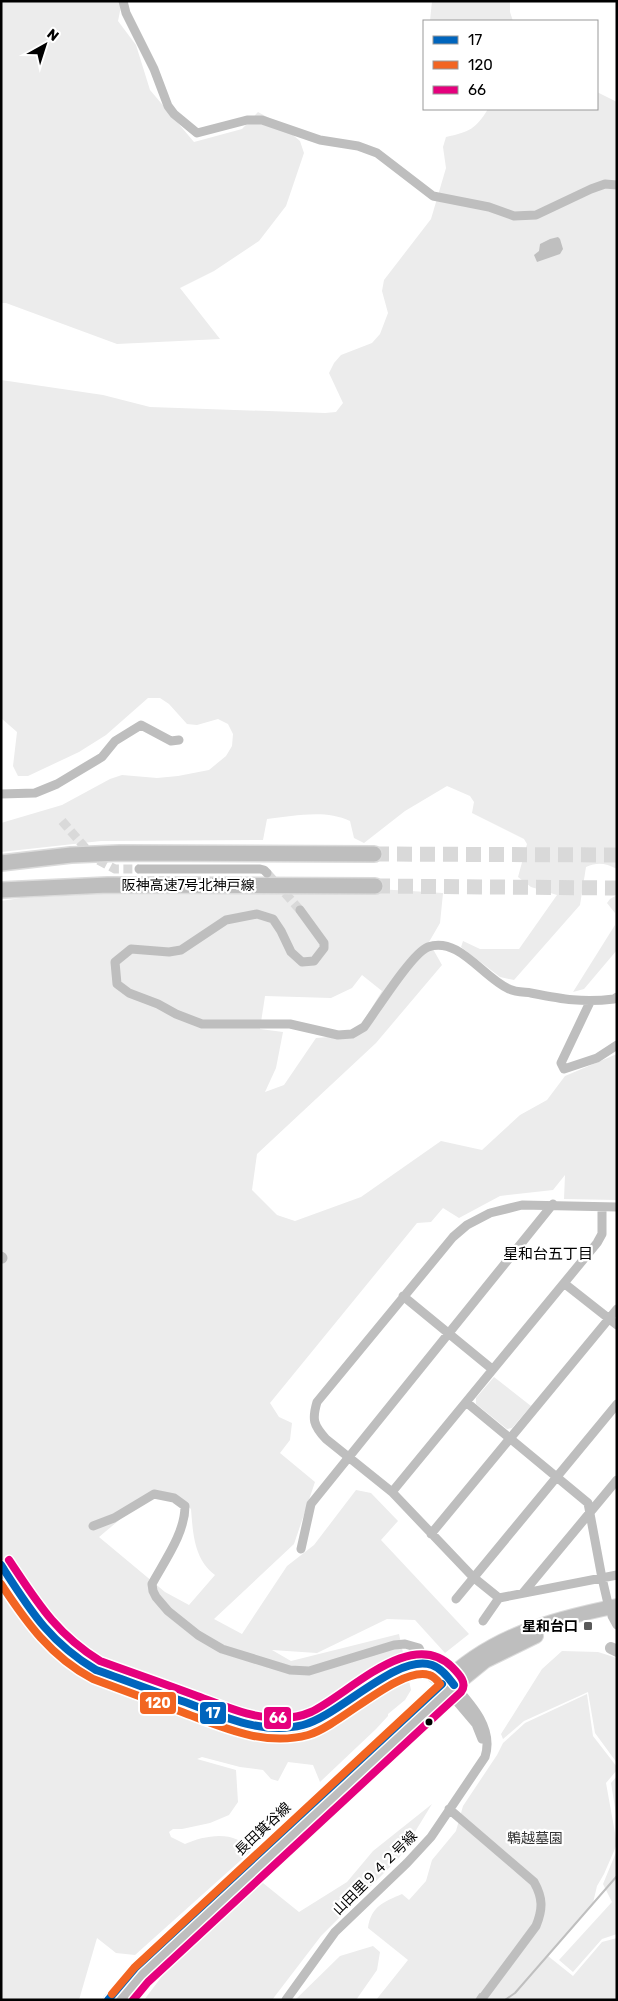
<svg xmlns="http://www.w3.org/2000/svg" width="618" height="2001" viewBox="0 0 618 2001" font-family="Rubik,'Noto Sans JP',sans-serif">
<rect width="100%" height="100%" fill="#fff"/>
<path fill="#ececec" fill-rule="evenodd" d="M1,1H122L118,21L136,45L150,90L194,142L242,129L258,112L280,124L300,141L304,153L286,206L259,241L214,271L180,288L220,339L117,344L6,303H1Z
M432,1H510V12L513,21H430Z
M597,92L617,102V869C605,863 598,862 586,867L580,905L514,980L500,977L461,947L463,941L480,949H519L557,895L531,887L518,877L527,844L524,839L472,813L474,802L470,796L447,786L405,811L364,843L354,838L350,821C325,809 294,816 267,819L263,840L101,841L1,852V823L62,805L110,779L122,775L157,778L178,776L209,770L226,756L232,746L233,734L228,724L218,719L197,725L187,724L169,704L160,698H148L106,735L79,752L28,776H18L13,766L17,732L1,718V380L103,395L150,407L325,413L336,412L343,403L329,373L334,363L341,355L372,343L380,334L388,313L382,291L384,280L431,219L446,168L443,147L446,137C469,132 476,129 488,109H597Z
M378,889L443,893L440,923L429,942L442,965L376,1043L257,1154L252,1190L277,1215L295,1221L361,1197L441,1141L482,1150L520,1115L547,1100L565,1076L617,1054V1200L564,1199L565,1175L553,1190L500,1196L459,1218L443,1208L431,1222L417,1223L270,1403L279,1417L292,1423L290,1440L280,1453L315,1482L294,1544L214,1619L242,1634L287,1566L314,1545L356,1490L371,1493L398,1521L381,1540L469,1634L445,1653L415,1620L387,1619L317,1653L272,1650L291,1661L399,1634L411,1690L405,1700L388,1714V1716L376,1729L320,1782L313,1765L288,1762L278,1781L271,1779L263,1770L240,1767L202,1757L197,1759L236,1770L238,1802L229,1815L210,1823L182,1829H173L169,1832L171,1837L185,1844C205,1835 238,1829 250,1852L135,1955L116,1953L97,1938L79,2000H1V901L21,898L141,892ZM362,975L382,991L355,1035L316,1038L284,1085L265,1092L276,1068L283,1032L260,1029L265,996L331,998L352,988ZM173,1495L191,1509C193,1534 194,1559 215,1575L189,1605L165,1592L99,1537L130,1511L157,1497Z
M617,895V950L584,989L573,992L615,925V913L607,903L610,899Z
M494,1377L531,1406L512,1428L507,1429L476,1404V1398Z
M562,1651L598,1652L617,1658V1763L595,1733L588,1692L524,1721L503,1739L501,1734L542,1669Z
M587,1694L593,1736L617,1767V1770L606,1783L617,1844L604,1874L597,1886L593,1903L548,1956L573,1976L602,1942L617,1938V2000H376L408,1960L368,1928C371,1906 384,1902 402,1894L409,1900L426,1881L432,1860L456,1831L463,1806L497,1755L503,1743L525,1723Z
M617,1776V1820L611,1783Z
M432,1804L399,1858L321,1936L272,2000H144L184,1947L258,1879L299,1912L347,1882L373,1851Z
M617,1850V1934L602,1939L573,1972L559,1960L612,1902L603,1884Z
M373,1946L380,1952L377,1970L356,2000H295L340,1956Z"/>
<path fill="#bfbfbf" d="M558,237L560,239L563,249L560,254L537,262L534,255L539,251L540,244L550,239Z"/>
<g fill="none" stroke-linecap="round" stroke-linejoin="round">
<path stroke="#bfbfbf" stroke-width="2" d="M476,2000L480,1994
M505,2000L515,1993L617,1876"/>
<path stroke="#bfbfbf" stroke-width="12" d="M611,1648L617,1651"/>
<path stroke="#d9d9d9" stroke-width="9" stroke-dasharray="9 4.5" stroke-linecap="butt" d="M62,821L94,858L115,869H139
M267,873L300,910"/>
<path stroke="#d9d9d9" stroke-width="15" stroke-dasharray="15 8" stroke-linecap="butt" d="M374,854L617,855
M375,886L617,888"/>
<g stroke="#dbdbdb" stroke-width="16">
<path id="primary" d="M442,1684C490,1636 552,1619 617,1606
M448,1691L485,1661L536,1636"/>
</g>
<g stroke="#dbdbdb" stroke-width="18">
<path id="motorway" d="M1,863L71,855L120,853L374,854
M1,890L108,885L375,886"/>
</g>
<path stroke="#bebebe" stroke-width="9" d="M123,1L126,13L154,69L168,106L174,114L197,133L247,120H262L320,140L358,146L377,153L433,196L489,207L514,216L536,215L591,189L605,184L617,185
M1,794L35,793L57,784L102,757L115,741L141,725L171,741L179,740
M139,869H260L264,870L267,873
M300,910L324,943V948L314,961L302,962L291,952L281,931L273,919L257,914L226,920L181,950L169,952L131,949L115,962L117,984L129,993L158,1004L176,1014L202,1024H290L338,1035L352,1034L364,1027C376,1011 412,953 428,947C459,936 483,978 509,989C515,992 524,992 531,993C562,999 582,1003 614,999L617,997
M590,1002L561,1063L564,1069L597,1058L617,1045
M617,1207L522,1205L490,1213L467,1225L453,1237L317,1402C312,1419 313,1425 326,1439L392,1492L473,1577L499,1598L617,1575
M565,1284L617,1325
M403,1296L492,1369
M466,1402L588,1503L602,1578L609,1608
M392,1492L597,1243L602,1234V1207
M93,1526L114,1518L154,1494L174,1498L185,1506C185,1533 165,1560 152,1584L153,1591L156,1597L168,1611L198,1635L222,1649L290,1670L309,1671L394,1645L405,1644L419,1648L422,1655L419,1664
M431,1534L617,1309
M301,1549L311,1504L553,1204
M523,1593L617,1480
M456,1599L617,1404
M612,1616L617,1625
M483,1621L499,1598
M448,1691L476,1724L482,1739
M449,1809L534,1882C543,1898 543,1909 536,1926L481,2000
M286,2000L335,1932L407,1863L431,1837L485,1757C494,1729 472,1705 454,1685"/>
<path stroke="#bebebe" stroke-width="11" d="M1,1257L2,1258
M1,1565C31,1610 47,1644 96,1670L247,1725C270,1729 292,1731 315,1722C344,1709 399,1656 430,1665C440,1667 447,1676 453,1684
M108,2000L136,1967L442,1684
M120,2000L141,1975L448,1691L419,1664"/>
<use href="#primary" stroke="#bebebe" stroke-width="14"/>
<use href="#motorway" stroke="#bebebe" stroke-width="15"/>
<g stroke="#fff" stroke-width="11">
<path id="bus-1" d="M1,1565C30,1610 49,1642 96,1670C125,1680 153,1691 182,1701C221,1715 261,1736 303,1725C339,1716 397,1653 432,1665C441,1668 448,1677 454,1685
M108,2000L136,1967L442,1684"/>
</g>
<g stroke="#fff" stroke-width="11">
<path id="bus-2" d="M1,1584C26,1622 51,1657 93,1679C122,1690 152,1701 182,1712C222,1727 264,1747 308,1735C340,1726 399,1666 429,1675C433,1676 437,1680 440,1684L134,1968L112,1994"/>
</g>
<g stroke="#fff" stroke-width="11">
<path id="bus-3" d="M9,1560C37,1602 56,1634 100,1661C133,1673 165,1684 197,1696C225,1706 252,1719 281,1718C292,1718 302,1716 311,1712C348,1695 411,1626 452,1667C459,1674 468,1683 461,1692L148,1982L133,2000"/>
</g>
<use href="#bus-1" stroke="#0065bd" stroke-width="8"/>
<use href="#bus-2" stroke="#f26522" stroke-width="8"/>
<use href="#bus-3" stroke="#e5007d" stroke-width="8"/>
</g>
<rect fill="#595959" stroke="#fff" stroke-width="2" x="583" y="1621" width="10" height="10" rx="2.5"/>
<circle fill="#000" stroke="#fff" stroke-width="2" cx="429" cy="1722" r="4.5"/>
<g text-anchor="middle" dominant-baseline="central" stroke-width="4.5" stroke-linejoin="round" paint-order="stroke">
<g font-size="14" fill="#000" stroke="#fff">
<text x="188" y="885">阪神高速7号北神戸線</text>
<text transform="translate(263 1829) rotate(-43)">長田箕谷線</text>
<text transform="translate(375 1873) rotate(-45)">山田里９４２号線</text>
</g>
<g font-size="14" font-weight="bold" fill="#000" stroke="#fff" text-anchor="end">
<text x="578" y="1626">星和台口</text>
</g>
<g font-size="14" fill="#333" stroke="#fff">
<text x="535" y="1838">鵯越墓園</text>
</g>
<g font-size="15" fill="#000" stroke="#fff">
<text x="548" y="1254">星和台五丁目</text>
</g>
</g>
<g stroke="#fff" stroke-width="2">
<rect x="139" y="1691" width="38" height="24" rx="5" fill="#f26522"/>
<rect x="199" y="1701" width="28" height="24" rx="5" fill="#0065bd"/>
<rect x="263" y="1706" width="29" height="24" rx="5" fill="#e5007d"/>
</g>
<g font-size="14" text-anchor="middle" font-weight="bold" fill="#fff">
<text x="158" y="1708">120</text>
<text x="213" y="1718">17</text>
<text x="278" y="1723">66</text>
</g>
<rect width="618" height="2001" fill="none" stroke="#000000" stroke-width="5"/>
<rect x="423" y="20" width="175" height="90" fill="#ffffff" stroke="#999999"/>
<rect x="433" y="36" width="25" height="8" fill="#0065bd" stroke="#999999"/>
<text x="468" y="45" font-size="15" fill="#000000">17</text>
<rect x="433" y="61" width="25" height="8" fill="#f26522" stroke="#999999"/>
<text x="468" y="70" font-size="15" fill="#000000">120</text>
<rect x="433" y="86" width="25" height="8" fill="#e5007d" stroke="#999999"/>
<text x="468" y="95" font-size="15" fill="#000000">66</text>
<g transform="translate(45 45) rotate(39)" stroke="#ffffff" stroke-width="4" paint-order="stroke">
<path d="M0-4L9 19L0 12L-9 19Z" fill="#000000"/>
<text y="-8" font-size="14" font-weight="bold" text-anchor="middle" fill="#000000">N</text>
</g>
</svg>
